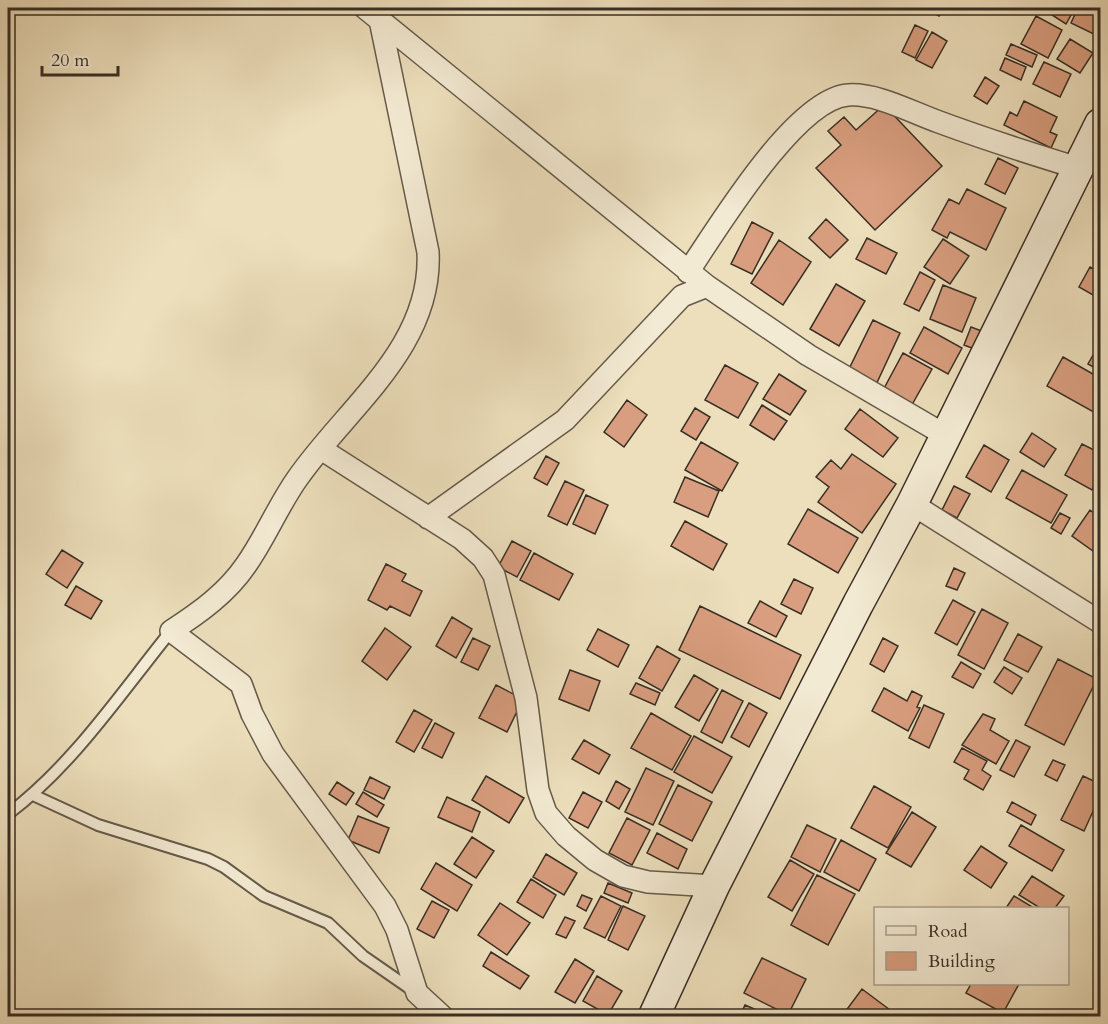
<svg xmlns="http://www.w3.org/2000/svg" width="1108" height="1024" viewBox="0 0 1108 1024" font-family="Cardo,serif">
<rect width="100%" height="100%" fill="#eddfbc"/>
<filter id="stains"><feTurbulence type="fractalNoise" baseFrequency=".00333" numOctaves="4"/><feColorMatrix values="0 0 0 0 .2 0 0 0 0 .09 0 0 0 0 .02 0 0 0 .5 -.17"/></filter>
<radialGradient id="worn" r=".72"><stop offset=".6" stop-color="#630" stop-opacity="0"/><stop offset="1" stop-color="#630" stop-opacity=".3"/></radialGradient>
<path fill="#d99e7f" stroke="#382e24" stroke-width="1.5" d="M924,8H944L939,16Z
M1056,8H1075L1066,24L1052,15Z
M1078,8H1100V37L1071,23Z
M1036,16L1062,30L1048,58L1021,44Z
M915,25L928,31L915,58L902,52Z
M932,32L947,41L932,68L916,60Z
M1070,39L1093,53L1080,73L1057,59Z
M1011,44L1037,55L1032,67L1006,55Z
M1005,58L1026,67L1021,80L1000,70Z
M1044,62L1071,74L1060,97L1033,84Z
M985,77L999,86L987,104L974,96Z
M1024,101L1057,117L1050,132L1057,135L1051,148L1004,125L1010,112L1017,116Z
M884,105L942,166L875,230L816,168L841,145L828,131L844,117L856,130Z
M998,158L1018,168L1005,194L985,184Z
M967,189L1006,208L986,250L950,232L947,238L932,230L949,199L959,204Z
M826,219L848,240L830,258L809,238Z
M752,222L773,233L752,274L731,264Z
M867,238L897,253L886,274L856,259Z
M943,239L969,256L950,284L924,267Z
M779,240L811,262L783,305L751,283Z
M1090,267L1100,273V299L1079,287Z
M920,272L935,280L919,311L904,304Z
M836,284L865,301L839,346L810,329Z
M943,285L976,298L962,332L930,319Z
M873,320L900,333L874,389L846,375Z
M924,327L962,348L948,374L910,353Z
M971,327L992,335L985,353L964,345Z
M1100,343V371L1088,364Z
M903,353L932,369L909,410L881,394Z
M1063,357L1100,378L1099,415L1047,386Z
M725,365L758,383L738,418L705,400Z
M779,374L806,391L790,415L763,399Z
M627,400L647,415L624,447L604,432Z
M762,405L787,421L774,440L750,425Z
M695,408L710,417L696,440L681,431Z
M860,409L898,438L883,457L845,429Z
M1032,433L1056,449L1044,467L1020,452Z
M701,442L738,463L722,491L685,470Z
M1082,444L1100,453V474L1092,490L1065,475Z
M984,445L1009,460L991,492L966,477Z
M852,454L896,484L862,533L818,502L829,487L816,477L831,460L841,469Z
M546,456L559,463L547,485L534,478Z
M1022,470L1067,495L1051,523L1006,498Z
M685,477L719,491L708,517L674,502Z
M565,481L584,490L567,525L548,516Z
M954,486L970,494L957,518L942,510Z
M586,495L608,505L595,534L573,524Z
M808,509L858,538L838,573L788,544Z
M1090,510L1100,518V556L1072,536Z
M1060,513L1070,518L1061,534L1051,528Z
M685,521L727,544L713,570L671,546Z
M512,541L531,551L517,577L498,567Z
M62,550L83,563L67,588L46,574Z
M534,553L573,574L559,600L520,580Z
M386,564L406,574L402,581L422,591L410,616L390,606L387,610L368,600Z
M954,568L965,573L957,590L946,586Z
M794,579L813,588L801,614L781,604Z
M76,586L102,601L91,619L65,605Z
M953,600L975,612L957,645L935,633Z
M760,601L787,616L776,637L748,623Z
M700,606L801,655L780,699L679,650Z
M982,609L1008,623L984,669L958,655Z
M452,617L472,629L456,658L436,646Z
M385,628L411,647L387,680L362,661Z
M598,629L629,645L618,667L587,650Z
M1018,634L1042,647L1028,672L1004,660Z
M473,638L490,646L478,670L461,662Z
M883,638L898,646L884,672L870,664Z
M657,646L680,659L662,691L639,678Z
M1058,659L1097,679L1064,745L1025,725Z
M961,662L981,674L973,688L952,677Z
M1004,667L1022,678L1012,694L994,682Z
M570,670L600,681L589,711L559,699Z
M694,675L718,689L699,721L675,707Z
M636,683L660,693L655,705L630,694Z
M496,685L523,699L507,732L479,718Z
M884,688L907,701L912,691L922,696L917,707L920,708L908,731L872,711Z
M722,690L743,701L722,743L701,732Z
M749,703L767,713L749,747L731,737Z
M924,705L944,714L929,748L909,738Z
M414,710L432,720L414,752L396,742Z
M651,713L691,736L672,770L631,748Z
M983,714L995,719L990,730L1009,741L996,764L962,745Z
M435,723L454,733L442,758L422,748Z
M694,736L732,757L712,793L674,772Z
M584,740L610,755L599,774L572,759Z
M1016,740L1030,747L1014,777L1000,770Z
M962,748L987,761L982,770L991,776L983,790L964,779L969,770L954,762Z
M1053,760L1065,765L1057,781L1045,775Z
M646,768L674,781L653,825L625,812Z
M486,776L524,798L509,823L472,800Z
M1083,776L1100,784V796L1084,831L1061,820Z
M370,777L390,787L384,799L364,790Z
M616,781L630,789L619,809L606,801Z
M337,782L354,793L346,805L329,794Z
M678,785L712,802L692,841L659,824Z
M874,786L911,807L888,848L851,828Z
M363,792L384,805L377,817L356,804Z
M583,792L602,802L588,828L569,818Z
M447,797L480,812L472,832L438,817Z
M1012,802L1036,815L1031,825L1007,812Z
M912,812L936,827L911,867L886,853Z
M358,816L389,828L379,853L348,840Z
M627,818L650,830L632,865L609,853Z
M807,825L836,839L820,872L791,857Z
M1021,825L1064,850L1052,871L1009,846Z
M657,833L687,849L678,869L647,853Z
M472,837L494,851L476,878L454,864Z
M841,840L876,859L859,891L824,872Z
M981,846L1007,863L991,888L964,870Z
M546,854L577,873L564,895L533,877Z
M790,860L814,874L792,911L768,897Z
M436,863L472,885L457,911L421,889Z
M817,875L855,894L828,945L791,925Z
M1032,876L1064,896L1055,908H1040L1019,895Z
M531,879L556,895L543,918L517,902Z
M608,883L632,893L628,903L604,893Z
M582,895L592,899L586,911L577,906Z
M601,896L621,906L605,938L584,928Z
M1014,896L1034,908H1006Z
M432,901L449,910L434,938L417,929Z
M500,903L530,923L507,955L478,935Z
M623,906L645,916L628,950L608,940Z
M565,917L575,921L566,938L556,934Z
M491,952L529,976L520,989L483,966Z
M762,958L806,979L788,1015L744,993Z
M575,959L594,971L575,1003L555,992Z
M597,976L622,991L608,1015L583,1001Z
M971,984H1019L1003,1013L966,993Z
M862,989L898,1016H842Z
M745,1005L771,1016H740Z
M584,1011L594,1016H580Z"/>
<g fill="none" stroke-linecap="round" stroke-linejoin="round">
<g stroke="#655a4a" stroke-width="14">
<path id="service" d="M33,795L98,825L208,859L224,867L264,896L328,923L363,956L415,992
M8,814C73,765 120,694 171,631"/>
</g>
<g stroke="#655a4a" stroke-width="24">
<path id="minor" d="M365,8L707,286L808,355L945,435
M380,20L428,252C433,347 346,408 297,479C278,506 265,538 246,565C227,593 199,613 171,631L241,684L252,714L273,754L385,906L397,930L417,993L442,1016
M688,272C717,229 795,99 848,95C877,93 911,112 939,122C985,139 1032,154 1078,168
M321,449L462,539L483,558L494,575L526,698L538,790L546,813L566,836L595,860L623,876L648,882L714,886
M912,504L1100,622
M428,518L565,420L682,296L707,286"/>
</g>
<g stroke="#382e24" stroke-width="33">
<path id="secondary" d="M654,1016L714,886L858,604L912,504L1100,124"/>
</g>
<use href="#service" stroke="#f3ead3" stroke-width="10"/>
<use href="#minor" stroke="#f3ead3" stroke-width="21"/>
<use href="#secondary" stroke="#f3ead3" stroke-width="30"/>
</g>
<rect width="1108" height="1024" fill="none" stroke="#eddfbc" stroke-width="30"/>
<rect x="9" y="9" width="1090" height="1006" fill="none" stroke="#382e24" stroke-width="3"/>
<rect x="15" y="15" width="1078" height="994" fill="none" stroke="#382e24" stroke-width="1.5"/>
<rect x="874" y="907" width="195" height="78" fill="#f3ead3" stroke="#a89f8d" stroke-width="1.5"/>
<rect x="886" y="926" width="30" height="9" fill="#f3ead3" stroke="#a89f8d" stroke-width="1.5"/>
<text x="928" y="937" font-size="18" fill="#382e24">Road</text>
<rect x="886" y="952" width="30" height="18" fill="#d99e7f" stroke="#a89f8d" stroke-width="1.5"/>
<text x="928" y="967" font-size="18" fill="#382e24">Building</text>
<path d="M42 66v9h76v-9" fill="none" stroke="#382e24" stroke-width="3"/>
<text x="51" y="66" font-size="18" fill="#382e24" stroke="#f3ead3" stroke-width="4.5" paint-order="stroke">20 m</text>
<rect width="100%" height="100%" filter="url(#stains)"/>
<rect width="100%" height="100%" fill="url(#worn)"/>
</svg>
